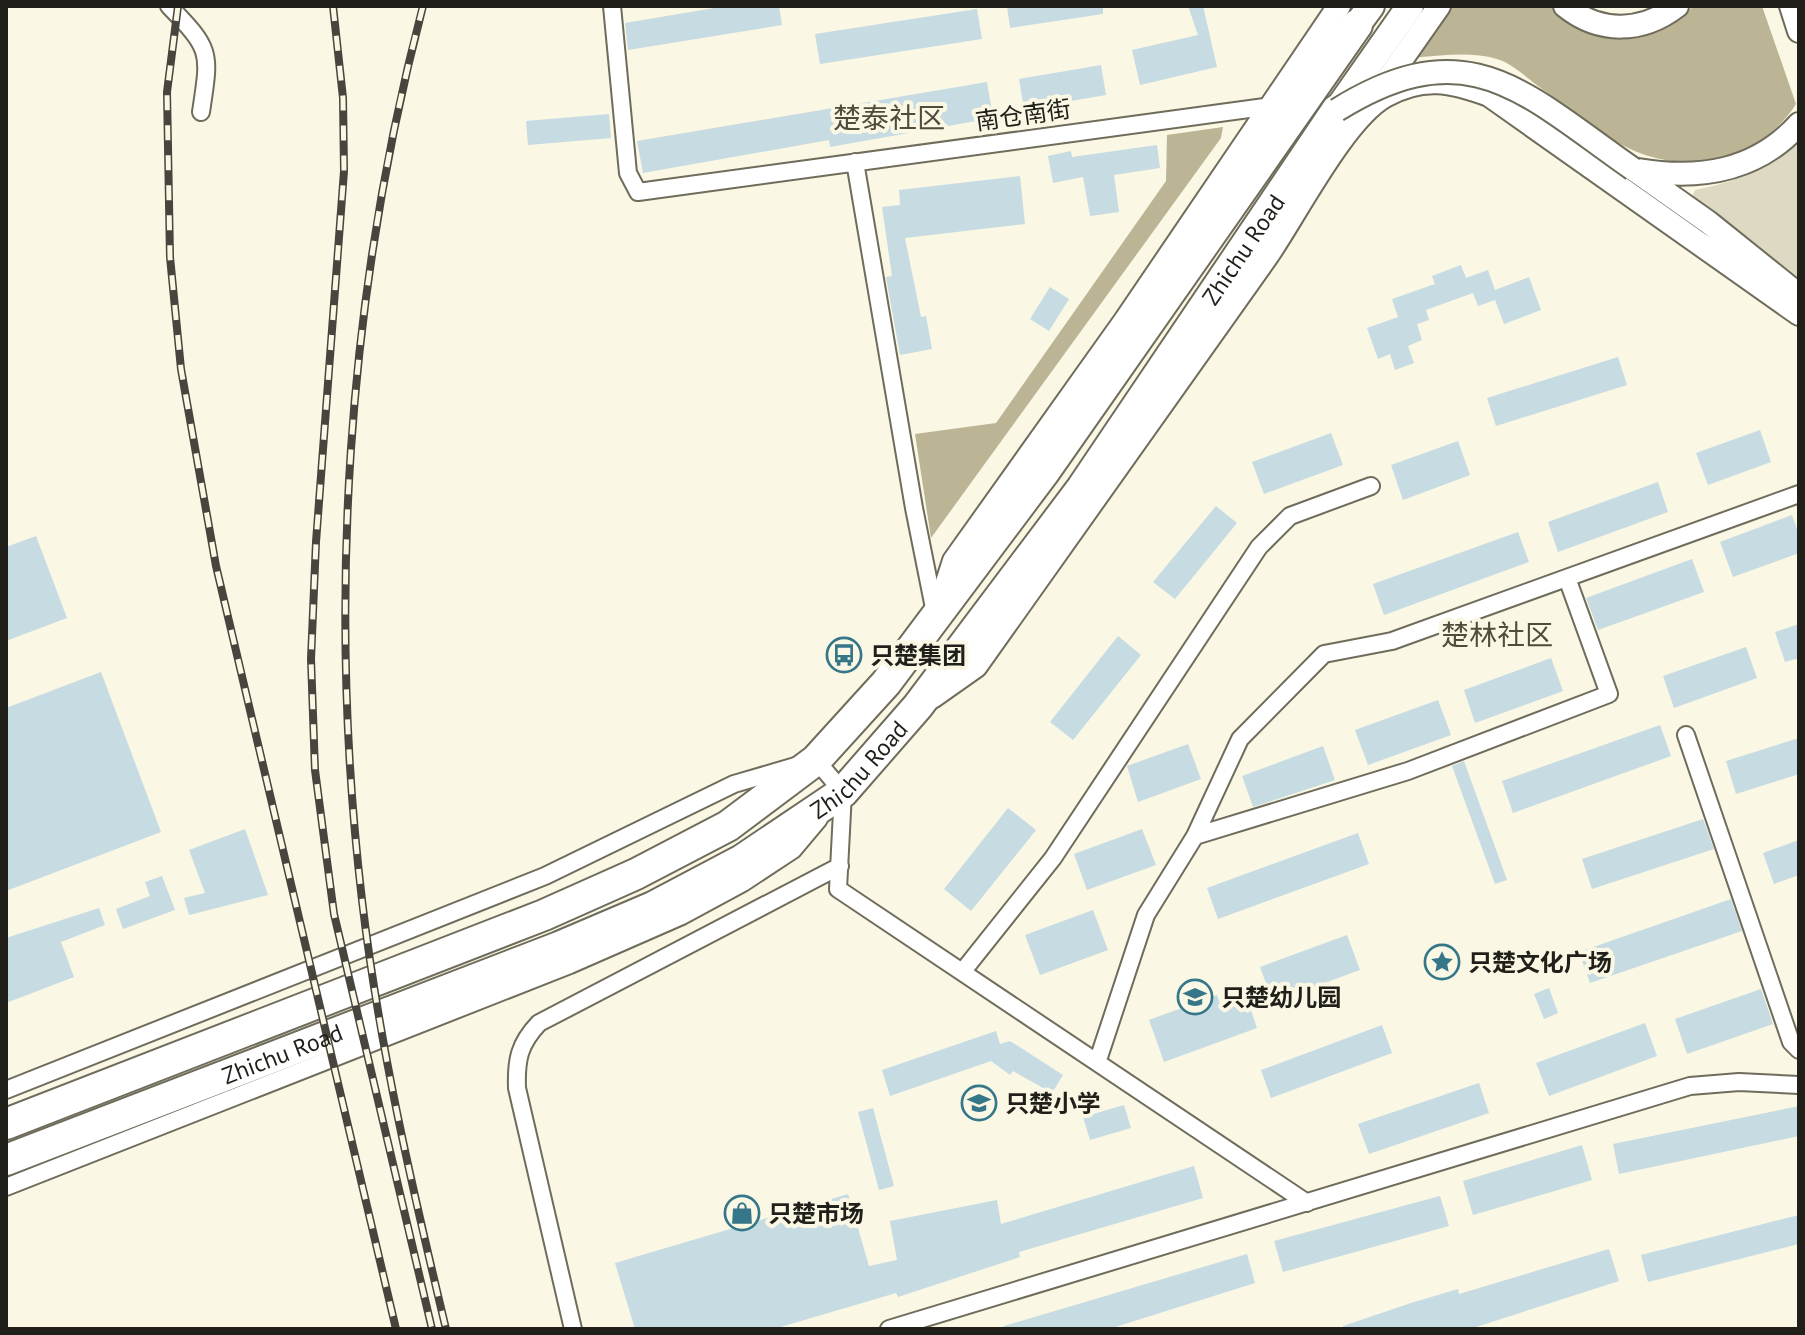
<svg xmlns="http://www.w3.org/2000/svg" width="1805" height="1335" viewBox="0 0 1805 1335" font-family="'PT Sans','Noto Sans SC',sans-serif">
<rect width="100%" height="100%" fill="#faf7e4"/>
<path fill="#ddd9c3" d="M1799,140V292L1689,204L1695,190C1734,182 1770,169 1799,140Z"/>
<path fill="#bbb495" d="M1453,6H1552C1582,36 1624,48 1664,28C1675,23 1683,11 1694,7C1706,1 1746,6 1762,6L1796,104C1779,131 1750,153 1718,159C1638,174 1597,128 1538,86C1526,77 1511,63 1497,59C1469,51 1440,56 1412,58Z
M1223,127L1221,138L931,538L915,434L996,423L1166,181L1167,135Z"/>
<path fill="#c6dbe2" d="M726,6H779L782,25L628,50L625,23Z
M1007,6H1103V14L1010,28Z
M1188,6H1203L1217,67L1140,85L1132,50L1198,35Z
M977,9L982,39L820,64L815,34Z
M1101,65L1106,95L1024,109L1019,79Z
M987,82L993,118L830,147L829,140L643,173L637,141Z
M609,114L611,138L528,145L526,121Z
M1157,145L1160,168L1114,175L1119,212L1090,216L1083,177L1053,183L1048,156L1071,151L1072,157Z
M1020,176L1025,224L905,238L921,317L926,316L932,349L900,355L886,277L892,276L882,207L900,205L899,190Z
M1461,265L1466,278L1488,270L1495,290L1529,277L1541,310L1504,324L1495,300L1478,306L1473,293L1426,310L1429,320L1417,324L1422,340L1408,346L1414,363L1395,370L1390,354L1378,359L1367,328L1398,317L1392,299L1435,284L1432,276Z
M1050,287L1069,299L1049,331L1030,319Z
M1618,357L1627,385L1496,426L1487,398Z
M1760,430L1771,462L1708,485L1696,453Z
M1331,433L1343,465L1264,494L1252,462Z
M1458,441L1470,475L1403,500L1391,465Z
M1658,482L1668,512L1558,552L1548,522Z
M1216,506L1237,523L1175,599L1153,582Z
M1792,515L1799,535V553L1733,577L1720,542Z
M1518,532L1529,562L1384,615L1373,584Z
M36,536L67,618L6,641V547Z
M1692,559L1704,592L1598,630L1586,598Z
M1799,624V658L1785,662L1775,632Z
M1118,636L1141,655L1073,740L1050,722Z
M1746,647L1757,678L1674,708L1663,676Z
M1551,658L1563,691L1475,723L1464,690Z
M101,672L161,832L6,891V708Z
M1438,700L1451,735L1368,765L1355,730Z
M1660,725L1671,756L1513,813L1502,781Z
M1799,738V774L1736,794L1726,761Z
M1188,744L1201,779L1138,802L1127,766Z
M1323,746L1335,780L1253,807L1242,776Z
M1464,761L1507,880L1495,884L1452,766Z
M1008,808L1036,830L971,911L944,889Z
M1703,819L1714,849L1592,889L1582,859Z
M245,829L268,895L189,915L184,898L205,893L189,850Z
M1142,829L1156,865L1087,890L1074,854Z
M1358,833L1369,864L1218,919L1207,888Z
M1799,840V875L1774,884L1763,853Z
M162,876L175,910L123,929L116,909L150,896L145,882Z
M1731,899L1742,931L1590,983L1579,952Z
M99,908L105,925L61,942L74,977L6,1003V938Z
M1093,910L1108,950L1040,975L1025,935Z
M1347,935L1360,970L1251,1010L1257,1028L1164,1062L1149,1020L1217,995L1220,1004L1267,986L1260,967Z
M1549,988L1558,1013L1544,1019L1534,994Z
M1761,989L1773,1024L1687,1054L1675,1019Z
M1645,1023L1657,1056L1549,1096L1536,1063Z
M1382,1025L1392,1053L1271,1098L1261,1070Z
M996,1031L1000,1044L1010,1041L1063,1075L1052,1093L1013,1071L1010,1075L991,1061L890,1096L882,1070Z
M1479,1083L1489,1113L1369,1154L1358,1124Z
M1124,1105L1131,1128L1090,1140L1083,1117Z
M1799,1106V1136L1619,1174L1613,1144Z
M873,1108L894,1186L879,1190L858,1112Z
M1582,1145L1592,1180L1473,1215L1463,1181Z
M1194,1166L1203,1198L1019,1252L1020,1257L898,1297L896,1293L774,1329H635L615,1263L848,1194L869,1266L897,1260L890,1221L997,1200L1001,1224Z
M1440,1196L1449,1226L1283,1272L1274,1241Z
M1799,1215V1244L1648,1282L1641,1255Z
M1609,1249L1619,1281L1470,1329H1343V1326L1411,1303L1458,1289L1459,1294Z
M1247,1254L1255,1283L1109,1329H1004V1326Z"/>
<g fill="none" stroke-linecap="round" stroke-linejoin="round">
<g stroke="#6f6c5c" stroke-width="20">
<path id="street" d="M169,6C212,50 210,52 201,112
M612,6L628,173L638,192L1272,106
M855,162L914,508L935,613
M1686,735L1791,1042L1799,1050
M1195,836L1408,771L1609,694L1567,578
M963,971L1053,858L1259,547L1290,516L1371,486
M1098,1060L1146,915L1195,836L1240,739L1324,654L1392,641L1799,494
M6,1090L545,876L734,784L816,760L843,792L838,889L1307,1203
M6,1187L570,965L682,916L743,883L793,850L819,819
M573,1329L517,1088C516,1060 519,1044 539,1023L840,866
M889,1329L1690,1086L1739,1082L1799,1085"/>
</g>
<g stroke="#6f6c5c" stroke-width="26">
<path id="secondary" d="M1565,6C1600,34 1642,33 1677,6
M1791,6L1799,31
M1376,96L1439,6
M1633,169L1708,222L1799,295
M1638,170C1699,180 1756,172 1799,124
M942,598L954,561L1125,321L1339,6
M932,697L976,666C1073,529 1171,393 1267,256C1296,214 1344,119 1385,96C1423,75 1451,81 1489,95L1799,314"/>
</g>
<g stroke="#6f6c5c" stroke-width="30">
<path id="primary" d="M1357,25L1371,6
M1337,110L1410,6"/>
</g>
<g stroke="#6f6c5c" stroke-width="34">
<g id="highway">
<path d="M6,1124L544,915L636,874L728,826L816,760L886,683L1045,471L1357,25"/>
<path id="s1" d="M6,1160L559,947L653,907L742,860L843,792L918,706L1082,488L1337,110"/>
</g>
</g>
<use href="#street" stroke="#fff" stroke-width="16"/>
<use href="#secondary" stroke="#fff" stroke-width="22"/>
<use href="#primary" stroke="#fff" stroke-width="26"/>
<use href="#highway" stroke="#fff" stroke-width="30"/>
<g stroke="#47453d" stroke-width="8">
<path id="rail" d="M178,6L167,92L170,257L181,369L216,566L396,1329
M333,6L343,98L344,171L316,542L311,659L315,770L334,914L432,1329
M423,6C347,296 327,603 362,900C379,1045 412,1187 446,1329"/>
</g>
<use href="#rail" stroke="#faf7e4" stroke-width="5" stroke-dasharray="15" stroke-linecap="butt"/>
<g stroke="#6f6c5c" stroke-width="26" stroke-linecap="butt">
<path id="secondary-bridge" d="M1337,110C1469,28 1524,93 1633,169"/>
</g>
<use href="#secondary-bridge" stroke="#fff" stroke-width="22"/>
</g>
<defs>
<g id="bus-ring" transform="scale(1.8)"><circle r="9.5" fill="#faf7e4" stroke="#357689" stroke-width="1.5"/><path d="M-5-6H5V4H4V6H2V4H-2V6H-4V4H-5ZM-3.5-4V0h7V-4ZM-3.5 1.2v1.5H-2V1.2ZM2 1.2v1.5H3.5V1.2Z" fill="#357689"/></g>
<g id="sight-ring" transform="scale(1.8)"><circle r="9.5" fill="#faf7e4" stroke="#357689" stroke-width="1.5"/><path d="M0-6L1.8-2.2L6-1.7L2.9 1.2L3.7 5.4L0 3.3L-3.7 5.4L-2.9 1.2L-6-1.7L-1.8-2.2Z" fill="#357689"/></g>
<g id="school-ring" transform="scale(1.8)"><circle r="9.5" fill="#faf7e4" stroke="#357689" stroke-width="1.5"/><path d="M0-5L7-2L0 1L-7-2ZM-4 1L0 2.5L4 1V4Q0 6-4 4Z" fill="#357689"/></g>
<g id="shop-ring" transform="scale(1.8)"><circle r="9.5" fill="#faf7e4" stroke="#357689" stroke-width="1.5"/><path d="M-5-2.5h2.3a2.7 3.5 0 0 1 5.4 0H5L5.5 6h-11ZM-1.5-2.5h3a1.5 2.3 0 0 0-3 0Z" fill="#357689"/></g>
</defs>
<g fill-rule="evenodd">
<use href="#bus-ring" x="844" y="655"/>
<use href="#sight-ring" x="1442" y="962"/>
<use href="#school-ring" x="1195" y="997"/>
<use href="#school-ring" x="979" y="1103"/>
<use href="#shop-ring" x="742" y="1213"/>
</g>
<g text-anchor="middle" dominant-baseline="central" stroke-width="8" stroke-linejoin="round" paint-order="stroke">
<g font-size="24" fill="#201f19" stroke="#faf7e4">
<text transform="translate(1023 115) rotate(-8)">南仓南街</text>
<text stroke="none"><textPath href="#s1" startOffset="1592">Zhichu Road</textPath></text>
<text stroke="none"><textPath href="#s1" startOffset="944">Zhichu Road</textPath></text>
<text stroke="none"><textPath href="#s1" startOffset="296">Zhichu Road</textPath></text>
</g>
<g font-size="24" font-weight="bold" fill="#201f19" stroke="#faf7e4" text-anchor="start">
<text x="870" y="655">只楚集团</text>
<text x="1468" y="962">只楚文化广场</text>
<text x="1221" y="997">只楚幼儿园</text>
<text x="1005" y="1103">只楚小学</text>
<text x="768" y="1213">只楚市场</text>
</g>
<g font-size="28" fill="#4f4c3d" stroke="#faf7e4">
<text x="889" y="117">楚泰社区</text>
<text x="1497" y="634">楚林社区</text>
</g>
</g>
<rect width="1805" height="1335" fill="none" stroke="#201f19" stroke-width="16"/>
</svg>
